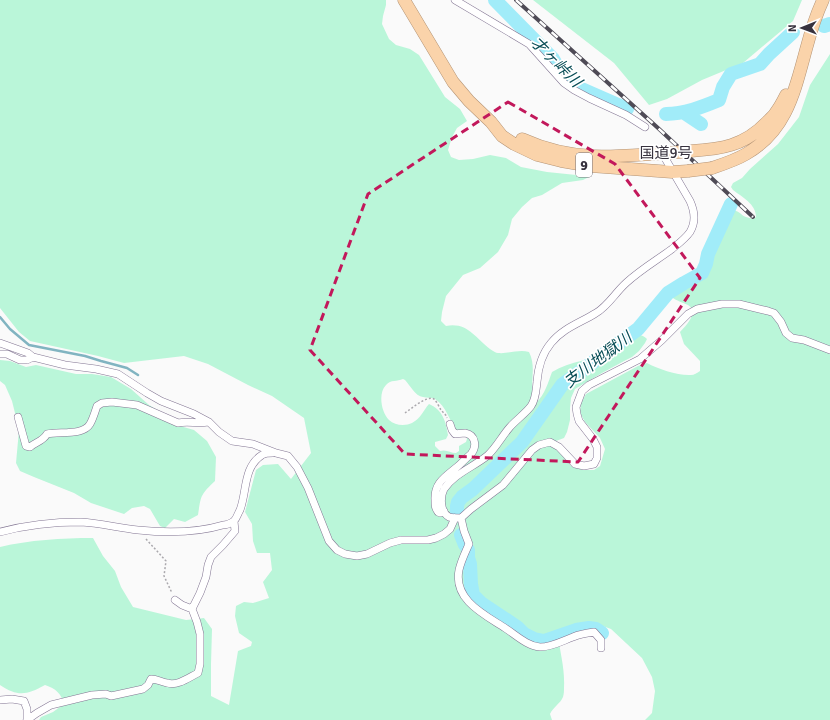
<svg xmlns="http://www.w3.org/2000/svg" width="830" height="720" viewBox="0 0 830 720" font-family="Signika,'Noto Sans JP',sans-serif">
<rect width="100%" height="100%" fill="#fafafa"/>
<path fill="#baf6d9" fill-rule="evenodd" d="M0,0H386V5L383,16L382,24L389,39L396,45L410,49L419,55L445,97L460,109L467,121L457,128L452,137L448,150L451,157L459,160L473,159L490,155L506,158L521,167L547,172L586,176L589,177L583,180L562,183L542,195L532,198L522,207L512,219L508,235L498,252L480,268L463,275L446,296L442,312L441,321L446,326C468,322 475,338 490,349C493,351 496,353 498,353C509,354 519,349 529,352C538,370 527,385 536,403C545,394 548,383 552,372C570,361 593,360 613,350C622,345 636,327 647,339L645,343L639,351L632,357L626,360L602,373L575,389L571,398L570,408V420L567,432L564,438L556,441H550L571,466L583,470H594L600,466L605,449L600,438L585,422L580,413L581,403L586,394L638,366L647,363C658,369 679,376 691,375C694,375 697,373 700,371V361L684,344L680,332C684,328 691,320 692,315C696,302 676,304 670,295L673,292L706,272L710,254L730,212C738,208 739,214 746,217C748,218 751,218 753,219L756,217C756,204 742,197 733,190L731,187L733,183L742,178L750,169L778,144L799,117L810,85L830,54V720H645L652,713L655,691L652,677L642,658L611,629L597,624L589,623L578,625L561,631L558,635C560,653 565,668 564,688C564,690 564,694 563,697C560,704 553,707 550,714L552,720H39L41,717L53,712L64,704C61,693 56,689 45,685C27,695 18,697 0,685V547C29,540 62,538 93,538L103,556L115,571L121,587L133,607L186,620L204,618L212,629L211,664V696L229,705L238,651L251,646L252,642L239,633L235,616L236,606L244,602L253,603L269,598L263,582L272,570L270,553H257L253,541L252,524L245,512L256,470L263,465L278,464L291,479L311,453L304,418L272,396L248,385L208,364L184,356L124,363L98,356L30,341L19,332L0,308ZM403,379L405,380C410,385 415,396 423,397C427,398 431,397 435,399C446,406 450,421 456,431L466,436L467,439L466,442L459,446V451L456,453C450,453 447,449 440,451L435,446V442L446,439L448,435C446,422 443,410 429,404C423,411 421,418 412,423C406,426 395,426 389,420C381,412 378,393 386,385C391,379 397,382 403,379Z
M533,0H802L793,21L743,63L702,80L667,99L649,105L614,63Z
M0,360L10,361L26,367L36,365L76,374H92L111,377L131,389L149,405L162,413L173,424L194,430L207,441L216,457L215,481C200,495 201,496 198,515L185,522L174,519L165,528L160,526L150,509L144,506L132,508L124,514L91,503L74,493L34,477L20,471L16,463L19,430L16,417L12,401L5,385L0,381Z"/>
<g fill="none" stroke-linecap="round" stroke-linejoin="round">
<path stroke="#81b4c1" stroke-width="2.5" d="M0,317L10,329L29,345L85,356L101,361L127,368L138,375"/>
<path stroke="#a1ecf9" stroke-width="14" d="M495,0L553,59L559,69L567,78L579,88L627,109
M824,26L830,24
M683,112L701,124
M666,114C684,114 702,107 719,100L723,87L731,74L760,64L769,54L793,32
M457,512V506L458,502L462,497L473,489L522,442L562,385L638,329L668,293L684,283L702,273L706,264L708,254L731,204
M461,535L465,545
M468,550V558L470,564L471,584L473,595L481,603L517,627L524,634L534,639L544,641L576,630L589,628L596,629L602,633"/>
<g stroke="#837693" stroke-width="8">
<path id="minor" d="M455,0L529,44L564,83L574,90L589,98L626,115L645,127
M662,153L690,201C695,212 696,222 690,232C685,239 678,244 672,249C657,260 640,270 626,283C615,293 608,306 596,313C580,323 563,328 551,343C541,355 538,368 537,382C536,390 536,399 531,406C527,412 515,421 510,427C502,436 496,448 487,456C473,467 454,474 444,489C440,497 440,512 449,517C453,518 457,518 461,518L471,509L503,485L532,450L539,445L550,442L559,447L575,464L584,466L594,464L597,458V447L593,439L579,421L577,414L576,407L582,391L589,385L640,359L662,340L688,314L697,309L722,304H739L768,311L774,313L781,322L786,333L792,338L804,340L830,350
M0,343L28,353L33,357L65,365L96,369L118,374L147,393L161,401L194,414L209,422L219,432L232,441L253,444L276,453L288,456L297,467L308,488L329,541L337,550L345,554L357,556L367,554L390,543L401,540H428L436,538L444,534L450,529L455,518
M0,354H7L20,360H27L33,357
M18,417L26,446L30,447C36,442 43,441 47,434C59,431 83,436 90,424C93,419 95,412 97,406L102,403L112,402L137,405L178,423C188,421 199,424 208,422
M444,511L440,513L438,512C435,508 435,505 435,500C434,483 445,477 457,467C462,463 466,458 471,454C477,447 476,435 465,433C461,433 458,434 455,434L452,430L450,424
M461,518L464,531L469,544C465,553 461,561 459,570C453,600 485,615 505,628C516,635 527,646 540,647C552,647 562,641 573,637C580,634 586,633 594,632L601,640V648
M0,532C26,525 54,522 81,522C100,523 119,528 138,530C166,533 196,533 223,525C226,525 231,523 234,521C237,518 238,513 240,510C247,492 243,467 262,455C265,453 270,453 273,453
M192,609L200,593L206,577L208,565L211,557L223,545L235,531L234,521
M0,700L12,699L24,701L27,709V720
M27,720L37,713L51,705L92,695L106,694L111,696L143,689L148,685L151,679C157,679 161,682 167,683C178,686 188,678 198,673L200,664V634L197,622L192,609L182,605L175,600"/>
</g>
<g stroke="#b49476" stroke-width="13">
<path id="trunk" d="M404,0L453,82L469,101L491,122L502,136L514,144L537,155L561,161L590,166L672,172L688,171
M522,139C544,149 569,155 593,156C619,157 645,154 670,153
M691,151C721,149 744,146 766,123C769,120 774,116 776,112C780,107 783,101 786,95
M712,168C724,164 736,160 746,154C788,130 795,89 807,46C811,31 816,15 823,0"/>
</g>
<path stroke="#aaa8ad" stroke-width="1.5" stroke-dasharray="2 2" stroke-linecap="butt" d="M405,413C411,409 427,395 434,399C437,402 439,407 441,410C443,413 446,414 447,418
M146,539L166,561L164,576L172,593"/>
<use href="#minor" stroke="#fff" stroke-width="7"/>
<use href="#trunk" stroke="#fad3aa" stroke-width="12"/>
<g stroke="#4f4b56" stroke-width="4">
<path id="rail" d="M516,0L658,128L753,217"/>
</g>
<use href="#rail" stroke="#fff" stroke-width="2.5" stroke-dasharray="8" stroke-linecap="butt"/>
<g stroke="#b49476" stroke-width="13" stroke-linecap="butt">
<path id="trunk-bridge" d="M670,153L691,151
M688,171L712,168"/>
</g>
<use href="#trunk-bridge" stroke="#fad3aa" stroke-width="12"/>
</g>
<path fill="none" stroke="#c2185b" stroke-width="3" stroke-dasharray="8 5" stroke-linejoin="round" d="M508,102L615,164L700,278L578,462L405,454L310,350L368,194Z"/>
<g text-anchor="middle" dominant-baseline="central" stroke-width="3.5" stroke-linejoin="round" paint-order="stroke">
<rect fill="#fff" stroke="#737078" stroke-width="1" x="576" y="153" width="16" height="24" rx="3"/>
<g font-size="14" font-weight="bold" fill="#37323e">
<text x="584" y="165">9</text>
</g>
<g font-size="15" fill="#37323e" stroke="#fff">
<text x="666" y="153">国道9号</text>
</g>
<g font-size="16" font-style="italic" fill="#084d56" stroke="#fff">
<text transform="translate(556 62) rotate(45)">才ヶ峠川</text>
<text transform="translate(598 360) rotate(-37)">支川地獄川</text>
</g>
</g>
<g transform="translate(802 28) rotate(269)" stroke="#ffffff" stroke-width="3" paint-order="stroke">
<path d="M0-3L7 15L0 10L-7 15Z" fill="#37323e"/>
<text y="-6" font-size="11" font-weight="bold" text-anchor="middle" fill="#37323e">N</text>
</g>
</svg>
